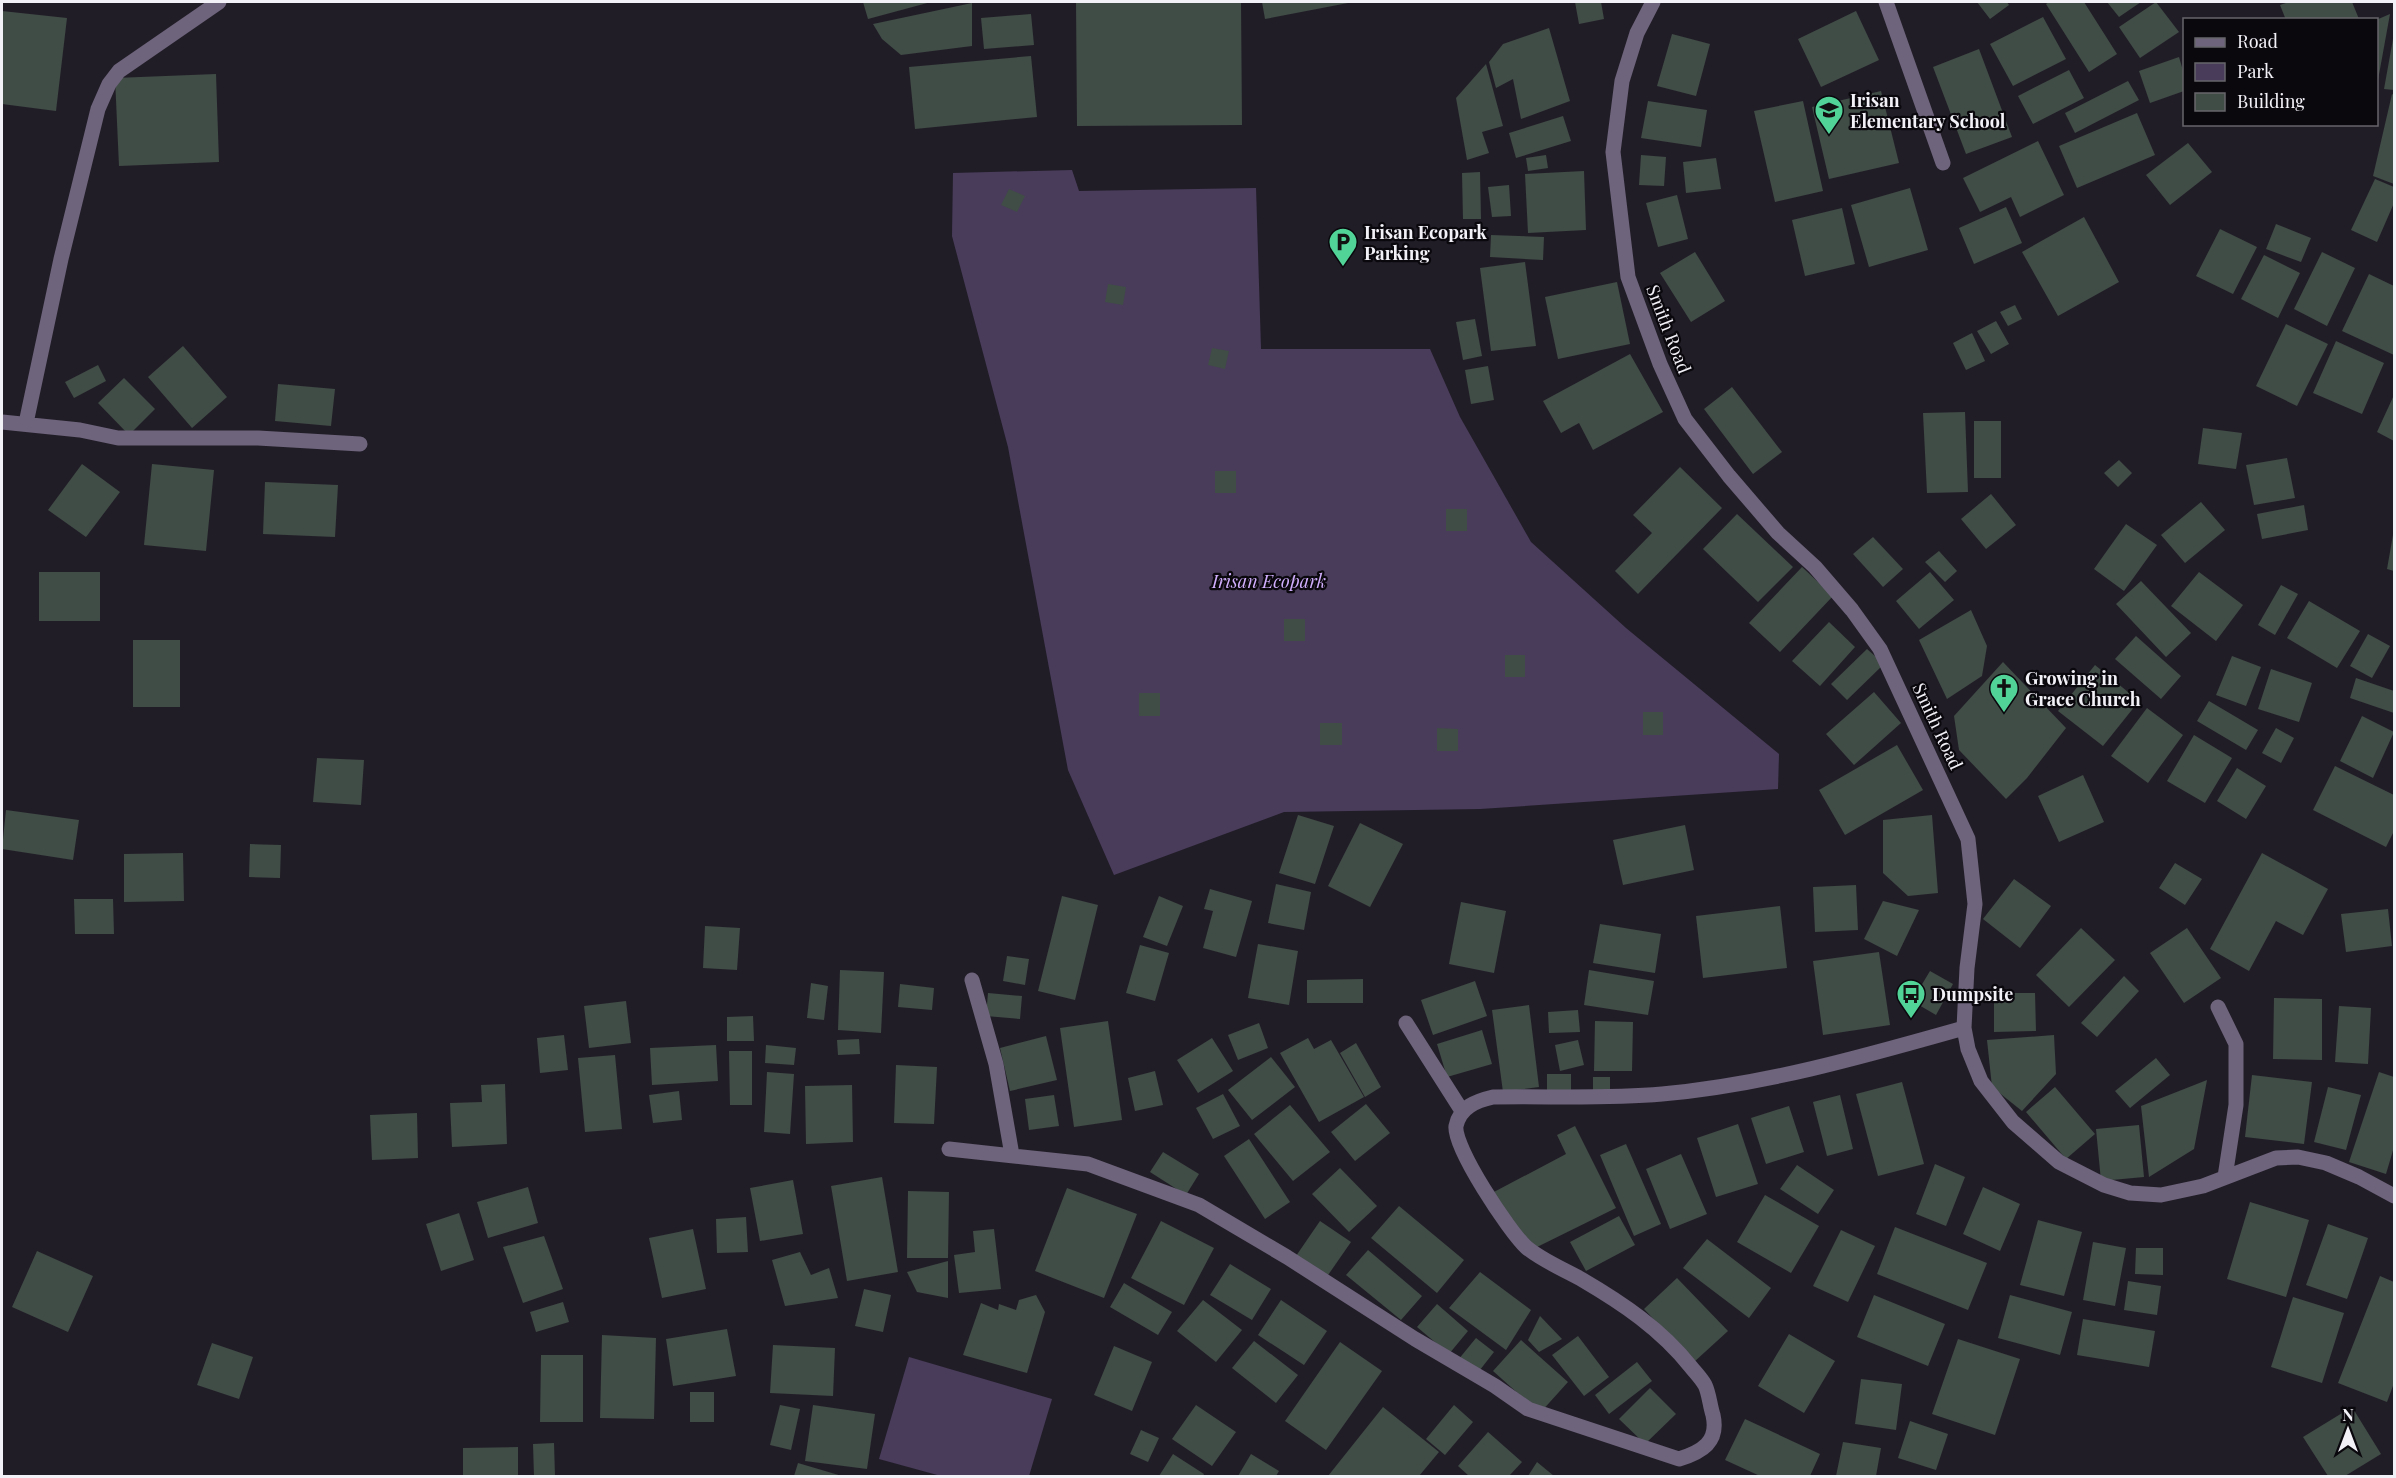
<svg xmlns="http://www.w3.org/2000/svg" width="2396" height="1478" viewBox="0 0 2396 1478" font-family="'Playfair Display',serif">
<rect width="100%" height="100%" fill="#211d27"/>
<path fill="#493c5b" d="M1072,170L1079,191L1256,188L1261,349H1430L1460,417L1531,542L1626,628L1779,754L1778,789L1480,809L1284,812L1114,875L1068,770L1008,447L952,236L953,173Z
M909,1357L1052,1399L1029,1476H941L879,1459Z"/>
<path fill="#404c46" d="M863,2H931L868,19Z
M1076,2H1241L1242,125L1077,126Z
M1262,2H1348V3L1265,19Z
M1575,2H1601L1604,19L1579,24Z
M1977,2H2007L2009,5L1990,19Z
M2049,2H2084L2117,54L2089,72L2046,4Z
M2107,2H2141L2119,17Z
M2156,2L2179,32L2140,58L2119,27Z
M2289,2H2352L2359,19L2286,20L2280,5Z
M972,3V46L901,55L882,39L873,24Z
M2,11L67,18L56,111L2,104Z
M1856,11L1879,60L1821,87L1798,39Z
M1031,14L1034,45L984,49L981,18Z
M2390,14L2378,80H2376V20Z
M2043,17L2066,59L2013,86L1990,44Z
M1549,28L1570,101L1521,119L1513,79L1496,88L1489,62L1503,44Z
M1672,34L1710,44L1696,96L1657,86Z
M2393,39H2394V90L2384,89Z
M1979,49L2012,137L1966,154L1933,67Z
M1031,56L1037,117L915,129L909,67Z
M2179,57L2184,74V91L2150,103L2139,71Z
M1486,64L1503,126L1482,132L1489,153L1467,160L1456,98Z
M2069,70L2084,98L2033,124L2018,96Z
M216,74L219,162L119,166L115,78Z
M2128,81L2139,100L2075,133L2065,113Z
M1881,91L1899,163L1829,179L1812,107Z
M2392,94L2394,95V184L2373,176Z
M1648,101L1707,110L1701,147L1641,138Z
M1803,101L1823,191L1775,202L1754,111Z
M2137,113L2155,155L2077,188L2059,146Z
M1563,116L1571,141L1516,158L1509,133Z
M2038,141L2064,195L2020,217L2011,197L1980,212L1963,178Z
M2188,143L2212,172L2170,205L2146,175Z
M1546,155L1548,168L1528,171L1526,158Z
M1641,155L1666,157L1664,186L1639,185Z
M1716,158L1721,189L1686,193L1683,162Z
M1584,171L1586,230L1528,233L1525,174Z
M1480,172L1481,219H1463L1462,173Z
M2375,179L2394,187V203L2377,242L2351,230Z
M1509,185L1511,216L1492,217L1488,187Z
M1910,188L1928,250L1869,267L1851,205Z
M1009,189L1025,196L1017,212L1001,205Z
M1677,195L1688,239L1658,247L1646,203Z
M2006,207L2022,243L1974,264L1959,228Z
M1842,208L1855,264L1805,276L1792,220Z
M2084,217L2119,282L2058,316L2022,252Z
M2276,224L2311,238L2301,262L2266,249Z
M2220,229L2257,247L2233,294L2196,276Z
M1491,235L1544,237L1543,260L1490,257Z
M1695,252L1725,301L1691,322L1660,273Z
M2322,252L2355,268L2327,326L2294,309Z
M2264,255L2300,273L2278,318L2241,299Z
M1525,262L1536,346L1491,351L1480,268Z
M2369,274L2394,286V355L2342,331Z
M1617,282L1630,344L1558,359L1545,297Z
M1108,284L1126,287L1123,305L1105,302Z
M2015,305L2022,319L2008,326L2000,312Z
M1475,319L1482,356L1463,360L1456,322Z
M1996,321L2009,344L1991,354L1977,331Z
M2286,324L2328,344L2297,406L2256,386Z
M1972,333L1985,361L1966,370L1953,343Z
M2336,341L2384,363L2362,414L2313,393Z
M183,346L227,397L192,428L148,377Z
M1212,348L1229,351L1225,369L1208,365Z
M1630,354L1663,412L1593,450L1579,423L1561,433L1543,401Z
M98,365L106,381L74,398L65,382Z
M1488,366L1494,400L1471,404L1465,370Z
M124,378L155,409L129,435L98,403Z
M278,384L335,389L331,426L275,421Z
M1732,387L1782,452L1753,474L1704,409Z
M2394,395V441L2377,432Z
M1965,412L1968,492L1927,493L1923,413Z
M1974,421H2001V478H1974Z
M2203,428L2242,433L2236,469L2198,464Z
M2287,458L2295,498L2254,505L2246,465Z
M2119,460L2132,473L2118,487L2104,473Z
M82,464L120,492L86,537L48,510Z
M152,464L214,470L206,551L144,545Z
M1680,467L1722,508L1638,594L1615,571L1652,533L1633,515Z
M1215,471H1236V493H1215Z
M265,482L338,485L335,537L263,534Z
M1991,494L2016,525L1986,549L1961,519Z
M2201,502L2225,530L2185,563L2161,535Z
M2304,505L2308,530L2262,539L2257,514Z
M1446,509H1467V531H1446Z
M1737,514L1793,567L1758,602L1703,549Z
M2126,524L2157,545L2124,591L2094,569Z
M2393,535H2394V571L2387,569Z
M1873,537L1903,569L1883,587L1853,554Z
M1939,551L1957,571L1945,582L1925,562Z
M1802,567L1833,596L1780,652L1749,623Z
M39,572H100V621H39Z
M1930,572L1954,600L1919,629L1896,601Z
M2199,572L2243,605L2216,641L2171,606Z
M2141,581L2191,633L2166,657L2116,604Z
M2281,585L2298,594L2275,635L2258,625Z
M2309,601L2360,631L2337,668L2287,638Z
M1971,610L1987,646L1982,676L1947,699L1919,640Z
M1284,619H1305V641H1284Z
M1829,622L1855,647L1820,686L1792,661Z
M2368,634L2390,646L2372,678L2350,666Z
M2136,636L2181,676L2161,699L2115,659Z
M133,640H180V707H133Z
M1867,649L1884,664L1847,700L1831,684Z
M1505,655H1525V677H1505Z
M2232,656L2261,667L2246,706L2216,695Z
M2003,662L2066,728L2027,778L2006,799L1959,750L1954,716Z
M2095,665L2139,701L2103,746L2058,711Z
M2271,669L2312,683L2299,722L2258,709Z
M2356,678L2394,691V713L2350,698Z
M1874,692L1901,723L1854,765L1826,734Z
M1139,693H1160V716H1139Z
M2209,701L2258,730L2246,750L2197,721Z
M2147,708L2183,735L2148,783L2111,756Z
M1643,712H1663V735H1643Z
M2362,716L2394,732L2373,778L2340,761Z
M1320,723H1342V745H1320Z
M1437,728L1458,729V751H1437Z
M2276,728L2294,738L2281,763L2262,753Z
M2194,735L2232,758L2205,803L2167,781Z
M1897,745L1923,790L1845,835L1819,790Z
M317,758L364,760L361,805L313,802Z
M2335,766L2394,795V831L2386,847L2313,810Z
M2237,768L2266,786L2246,819L2217,801Z
M2083,775L2104,822L2059,842L2038,796Z
M6,810L79,820L73,860L2,849Z
M1298,815L1334,826L1315,884L1279,873Z
M1932,815L1938,893L1908,896L1883,873V820Z
M1360,823L1403,844L1370,907L1328,886Z
M1685,825L1694,870L1623,885L1613,840Z
M250,844L281,845L280,878L249,877Z
M183,853L184,901L124,902V854Z
M2262,853L2328,889L2303,935L2276,921L2249,971L2210,949Z
M2175,863L2202,879L2185,905L2159,888Z
M2014,879L2051,906L2020,948L1983,919Z
M1276,884L1311,892L1304,930L1268,923Z
M1856,885L1858,930L1815,932L1813,887Z
M1210,889L1252,901L1236,957L1203,948L1213,911L1204,909Z
M1062,896L1098,905L1075,1000L1038,991Z
M1159,896L1183,906L1167,946L1143,937Z
M74,899H113L114,934H75Z
M1883,901L1919,910L1897,956L1864,939Z
M1461,902L1506,911L1494,973L1449,964Z
M1780,906L1787,968L1703,978L1696,916Z
M2388,909L2392,946L2346,952L2341,914Z
M1600,924L1661,934L1655,973L1593,963Z
M705,926L740,928L737,970L703,968Z
M2081,928L2115,960L2069,1007L2036,975Z
M2187,928L2221,978L2184,1003L2150,953Z
M1258,944L1298,951L1289,1005L1248,998Z
M1140,945L1169,953L1155,1001L1126,993Z
M1879,952L1890,1025L1823,1035L1813,961Z
M1007,956L1029,959L1025,985L1003,981Z
M840,970L884,972L881,1033L838,1030Z
M1589,970L1654,981L1648,1015L1584,1005Z
M1930,971L1953,984L1936,1015L1912,1001Z
M2124,976L2139,991L2097,1037L2081,1023Z
M1363,979V1003H1307V980Z
M1475,981L1487,1016L1433,1035L1421,1000Z
M811,983L828,986L824,1020L807,1018Z
M900,984L934,988L932,1010L898,1007Z
M988,993L1022,996L1020,1019L986,1016Z
M1994,993H2035L2036,1031L1994,1032Z
M2274,998L2322,999V1060L2273,1059Z
M626,1001L631,1043L589,1048L584,1006Z
M1529,1005L1539,1087L1503,1092L1492,1010Z
M2339,1006L2371,1008L2368,1064L2335,1062Z
M1578,1010L1580,1032L1549,1033L1548,1012Z
M753,1016L754,1041H727V1017Z
M1108,1021L1122,1120L1074,1127L1060,1028Z
M1595,1021L1633,1022L1632,1071H1594Z
M1259,1023L1268,1048L1238,1060L1228,1035Z
M1482,1030L1492,1064L1447,1077L1437,1044Z
M564,1035L568,1070L540,1073L537,1038Z
M2054,1035L2056,1074L2022,1111L1992,1087L1987,1040Z
M1046,1036L1057,1080L1010,1091L1000,1048Z
M1212,1038L1233,1071L1198,1093L1177,1060Z
M1308,1038L1314,1049L1331,1040L1364,1097L1319,1122L1280,1053Z
M859,1039L860,1054L838,1055L837,1040Z
M1578,1040L1584,1065L1560,1071L1555,1045Z
M1356,1043L1381,1087L1365,1097L1340,1053Z
M716,1045L718,1081L652,1085L650,1048Z
M766,1045L796,1048L794,1065L765,1063Z
M729,1051H752V1105H730Z
M615,1055L622,1129L585,1132L578,1058Z
M1271,1057L1295,1087L1252,1120L1228,1090Z
M2156,1058L2170,1075L2130,1108L2115,1091Z
M896,1065L937,1067L934,1124L894,1123Z
M1155,1071L1163,1105L1135,1111L1128,1078Z
M767,1072L794,1074L790,1134L764,1132Z
M2379,1072L2394,1077V1147L2386,1174L2349,1162Z
M1547,1074H1571V1095H1547Z
M2252,1075L2312,1082L2304,1144L2245,1137Z
M1593,1077H1610V1092H1593Z
M2207,1080L2194,1149L2149,1177L2141,1106Z
M1902,1082L1924,1164L1878,1176L1856,1094Z
M505,1084L507,1144L452,1147L450,1103L482,1102L481,1085Z
M852,1085L853,1142L806,1144L805,1086Z
M2055,1087L2095,1134L2066,1159L2026,1112Z
M2328,1087L2361,1095L2346,1150L2314,1142Z
M679,1091L682,1120L653,1123L649,1095Z
M1223,1094L1240,1126L1213,1139L1196,1108Z
M1054,1095L1059,1126L1029,1130L1025,1099Z
M1840,1095L1853,1149L1827,1156L1813,1102Z
M1366,1104L1390,1133L1355,1161L1331,1132Z
M1290,1105L1330,1152L1293,1181L1254,1134Z
M1789,1106L1804,1152L1766,1164L1751,1118Z
M417,1113L418,1158L372,1160L370,1115Z
M1738,1124L1758,1184L1716,1197L1697,1138Z
M2139,1125L2144,1177L2101,1181L2096,1129Z
M1575,1126L1616,1208L1533,1249L1492,1193L1566,1154L1557,1135Z
M1249,1139L1290,1202L1265,1219L1224,1156Z
M1626,1144L1661,1224L1634,1236L1600,1155Z
M1163,1152L1199,1174L1186,1195L1150,1172Z
M1681,1154L1707,1214L1670,1229L1646,1169Z
M1935,1164L1965,1177L1946,1226L1916,1214Z
M1797,1165L1834,1190L1818,1214L1780,1189Z
M1340,1168L1377,1206L1349,1232L1312,1194Z
M882,1177L898,1272L847,1281L831,1186Z
M793,1180L803,1234L760,1241L750,1188Z
M528,1187L538,1223L488,1238L477,1202Z
M1983,1187L2020,1204L2000,1251L1963,1234Z
M1067,1188L1137,1214L1104,1298L1035,1271Z
M908,1191L949,1192L948,1258H907Z
M1765,1195L1819,1226L1791,1273L1737,1242Z
M2250,1202L2309,1220L2286,1297L2227,1279Z
M1399,1206L1464,1260L1437,1293L1371,1238Z
M459,1213L474,1260L441,1271L426,1224Z
M1619,1216L1635,1245L1586,1271L1570,1242Z
M746,1217L748,1252L717,1253L716,1219Z
M2038,1220L2082,1232L2064,1296L2020,1285Z
M1161,1221L1214,1248L1184,1305L1131,1278Z
M1320,1221L1351,1242L1326,1278L1296,1256Z
M2328,1224L2368,1238L2347,1299L2306,1285Z
M1895,1227L1987,1263L1968,1310L1877,1274Z
M693,1229L706,1289L662,1298L649,1238Z
M994,1229L1001,1289L959,1293L954,1255L975,1252L973,1231Z
M1841,1230L1875,1246L1848,1302L1813,1286Z
M544,1236L563,1289L523,1303L503,1247Z
M1707,1239L1771,1288L1749,1318L1683,1268Z
M2093,1242L2126,1248L2115,1306L2083,1300Z
M2136,1248H2163V1275L2135,1274Z
M1368,1250L1422,1296L1401,1320L1346,1275Z
M37,1251L93,1276L68,1332L12,1307Z
M800,1252L811,1275L829,1268L838,1298L785,1306L772,1260Z
M948,1261V1298L917,1292L907,1272Z
M1230,1264L1271,1289L1252,1320L1210,1295Z
M1480,1272L1531,1310L1506,1350L1449,1308Z
M2380,1276L2394,1282V1383L2387,1402L2338,1383Z
M1677,1278L1728,1331L1694,1362L1644,1309Z
M2128,1281L2161,1286L2157,1315L2124,1310Z
M1124,1283L1172,1312L1158,1335L1110,1307Z
M864,1289L891,1295L883,1332L855,1326Z
M1036,1295L1045,1312L1027,1373L963,1355L981,1303L998,1310L999,1304L1016,1310L1019,1300Z
M1874,1295L1945,1324L1928,1366L1857,1337Z
M2010,1295L2072,1312L2060,1355L1998,1338Z
M2293,1297L2344,1313L2322,1383L2271,1367Z
M1203,1300L1242,1330L1216,1362L1177,1331Z
M1281,1300L1327,1331L1304,1365L1258,1335Z
M563,1302L569,1322L536,1332L530,1312Z
M1437,1304L1468,1331L1449,1354L1417,1327Z
M1540,1316L1562,1339L1539,1352L1528,1340Z
M2083,1319L2155,1331L2149,1367L2077,1355Z
M727,1329L736,1376L673,1386L666,1339Z
M1789,1334L1835,1361L1804,1413L1758,1386Z
M602,1335L656,1338L654,1419L600,1418Z
M1578,1336L1609,1377L1584,1396L1552,1355Z
M1476,1338L1494,1352L1476,1375L1458,1360Z
M1958,1339L2020,1359L1995,1435L1932,1414Z
M1521,1340L1568,1382L1540,1413L1493,1371Z
M1254,1341L1298,1375L1276,1403L1232,1368Z
M1340,1342L1382,1371L1326,1450L1285,1421Z
M212,1343L253,1357L239,1399L197,1385Z
M773,1345L835,1348L833,1396L770,1393Z
M1114,1346L1152,1362L1132,1411L1094,1395Z
M541,1355H583V1422H540Z
M1637,1362L1652,1381L1609,1414L1595,1395Z
M1861,1379L1902,1384L1896,1430L1855,1424Z
M1650,1388L1676,1414L1645,1444L1619,1419Z
M690,1392H714V1422H690Z
M780,1405L800,1409L791,1450L770,1445Z
M813,1405L875,1414L867,1469L805,1461Z
M1196,1405L1236,1432L1212,1466L1172,1439Z
M1454,1405L1473,1422L1445,1455L1426,1439Z
M1383,1407L1439,1452L1419,1476H1328Z
M2352,1407L2381,1454L2345,1476H2328L2303,1437Z
M1745,1419L1820,1454L1810,1476H1760L1725,1460Z
M1910,1421L1948,1434L1936,1470L1898,1458Z
M1141,1430L1159,1438L1148,1462L1130,1454Z
M1488,1432L1522,1462L1509,1476H1469L1458,1466Z
M1843,1442L1881,1448L1876,1476H1836Z
M554,1443L555,1476H534L533,1444Z
M518,1447V1476H463V1448Z
M1173,1454L1204,1474L1203,1476H1159Z
M1251,1454L1279,1471L1276,1476H1238Z
M1537,1462L1554,1476H1528Z
M798,1463L842,1476H794Z"/>
<g fill="none" stroke-linecap="round" stroke-linejoin="round">
<path stroke="#6e647c" stroke-width="15" d="M1653,2L1637,33L1622,81L1613,152L1628,277L1660,364L1685,419L1729,476L1778,533L1815,567L1852,610L1880,649L1968,839L1975,904L1967,968L1964,1028L1968,1049L1981,1081L2013,1122L2059,1162L2104,1185L2130,1193L2161,1195L2203,1186L2276,1158L2298,1157L2326,1163L2359,1177L2394,1196
M1886,2L1943,163
M2,422L80,430L118,438H258L360,444
M26,423L61,259L98,109L109,84L119,71L219,2
M972,980L996,1064L1012,1155
M2218,1007L2236,1044V1105L2225,1177
M1406,1023L1462,1111
M949,1149L1088,1164L1199,1205L1287,1257L1415,1339L1495,1386L1528,1409L1679,1459C1702,1452 1719,1442 1713,1415C1710,1406 1709,1393 1705,1385C1701,1378 1695,1372 1691,1367C1661,1329 1622,1303 1581,1279C1563,1269 1541,1260 1526,1247C1509,1231 1453,1147 1456,1126C1460,1107 1476,1101 1493,1097C1549,1096 1606,1099 1662,1094C1764,1085 1865,1056 1964,1028"/>
</g>
<defs>
<g id="school-pin" transform="scale(1.5)"><path d="M0 17L-7.5 6A9.5 9.5 0 1 1 7.5 6Z" fill="#51d398" stroke="#0a080d"/><path d="M0-5L7-2L0 1L-7-2ZM-4 1L0 2.5L4 1V4Q0 6-4 4Z" fill="#111"/></g>
<g id="parking-pin" transform="scale(1.5)"><path d="M0 17L-7.5 6A9.5 9.5 0 1 1 7.5 6Z" fill="#51d398" stroke="#0a080d"/><path d="M-3.5-5.5H1a3.5 3.5 0 0 1 0 7H-1V5.5H-3.5ZM-1-3.4V-.6H.8a1.4 1.4 0 0 0 0-2.8Z" fill="#111"/></g>
<g id="church-pin" transform="scale(1.5)"><path d="M0 17L-7.5 6A9.5 9.5 0 1 1 7.5 6Z" fill="#51d398" stroke="#0a080d"/><path d="M-1.2-6h2.4v3.5h3.3v2.4h-3.3V6h-2.4V-.1h-3.3v-2.4h3.3Z" fill="#111"/></g>
<g id="bus-pin" transform="scale(1.5)"><path d="M0 17L-7.5 6A9.5 9.5 0 1 1 7.5 6Z" fill="#51d398" stroke="#0a080d"/><path d="M-5-6H5V4H4V6H2V4H-2V6H-4V4H-5ZM-3.5-4V0h7V-4ZM-3.5 1.2v1.5H-2V1.2ZM2 1.2v1.5H3.5V1.2Z" fill="#111"/></g>
</defs>
<g fill-rule="evenodd">
<use href="#school-pin" x="1829" y="110"/>
<use href="#parking-pin" x="1343" y="242"/>
<use href="#church-pin" x="2004" y="688"/>
<use href="#bus-pin" x="1911" y="994"/>
</g>
<g text-anchor="middle" dominant-baseline="central" stroke-width="4.5" stroke-linejoin="round" paint-order="stroke">
<g font-size="18" font-weight="bold" fill="#f3f1f8" stroke="#0a080d" text-anchor="start">
<text x="1850" y="100">Irisan<tspan x="1850" dy="21">Elementary School</tspan></text>
<text x="1364" y="232">Irisan Ecopark<tspan x="1364" dy="21">Parking</tspan></text>
<text x="2025" y="678">Growing in<tspan x="2025" dy="21">Grace Church</tspan></text>
<text x="1932" y="994">Dumpsite</text>
</g>
<g font-size="18" fill="#f3f1f8" stroke="#0a080d">
<text transform="translate(1669 329) rotate(69)">Smith Road</text>
<text transform="translate(1938 726) rotate(65)">Smith Road</text>
</g>
<g font-size="18" font-style="italic" fill="#d1affe" stroke="#0a080d">
<text x="1269" y="581">Irisan Ecopark</text>
</g>
</g>
<rect width="2396" height="1478" fill="none" stroke="#f3f1f8" stroke-width="6"/>
<rect x="2183" y="18" width="195" height="108" fill="#0a080d" stroke="#67656b" stroke-width="1.5"/>
<rect x="2195" y="38" width="30" height="9" fill="#6e647c" stroke="#67656b" stroke-width="1.5"/>
<text x="2237" y="48" font-size="18" fill="#f3f1f8">Road</text>
<rect x="2195" y="63" width="30" height="18" fill="#493c5b" stroke="#67656b" stroke-width="1.5"/>
<text x="2237" y="78" font-size="18" fill="#f3f1f8">Park</text>
<rect x="2195" y="93" width="30" height="18" fill="#404c46" stroke="#67656b" stroke-width="1.5"/>
<text x="2237" y="108" font-size="18" fill="#f3f1f8">Building</text>
<g transform="translate(2348 1430)" stroke="#0a080d" stroke-width="4.5" paint-order="stroke">
<path d="M0-4.5L10 22L0 15L-10 22Z" fill="#f3f1f8"/>
<text y="-9" font-size="16" font-weight="bold" text-anchor="middle" fill="#f3f1f8">N</text>
</g>
</svg>
